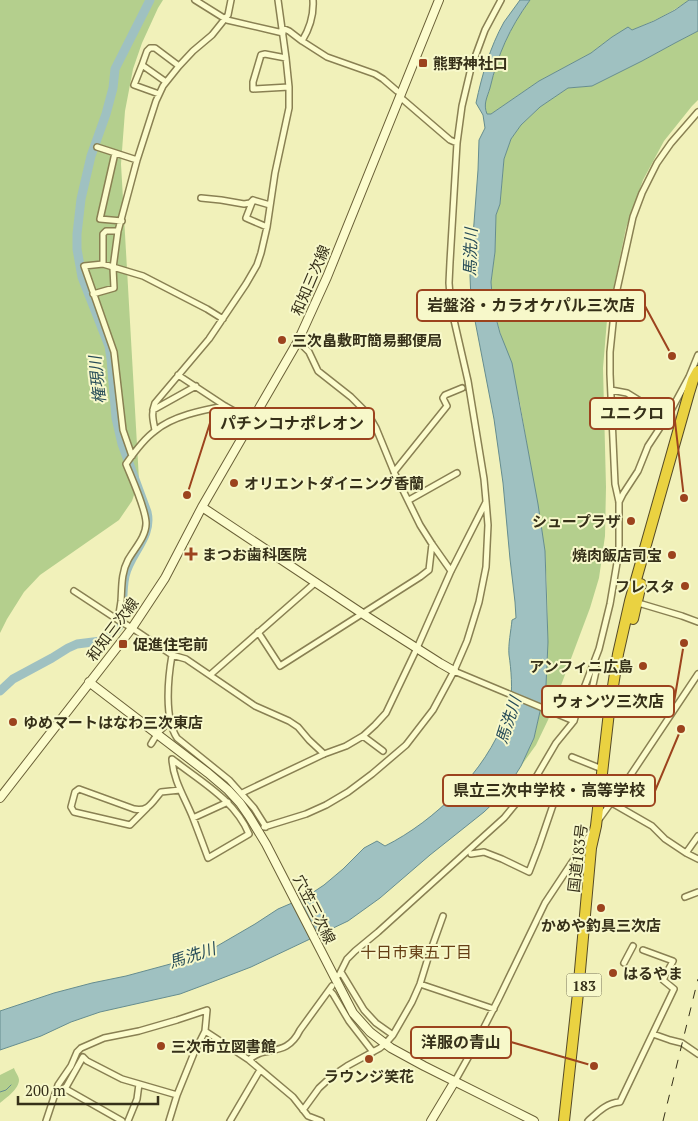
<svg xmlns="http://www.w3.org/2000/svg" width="698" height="1121" viewBox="0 0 698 1121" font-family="'PT Serif','Noto Sans JP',serif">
<rect width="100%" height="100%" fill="#f1f1ba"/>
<path fill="#b4cf8d" d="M0,0H163L158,8L142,43L133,69L125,111L121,164L139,480L132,501L119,520L40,575L24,592L7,619L0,633Z
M530,0H689C671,13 652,22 632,30L628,28L612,37L591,53L539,81L491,114H487C482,103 487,99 490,88C498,54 509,29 530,0Z
M698,31V100L692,106L664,141L643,180L626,228L607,320L603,368L606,487L605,536L599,578L590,608L548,720L536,745L521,766L534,738L546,685L548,642L547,588L545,551L520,403L493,307L491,282L495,252L496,215L500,204L504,159L511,139L521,125L540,107L568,88L592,86L642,61L675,43Z
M14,1068C15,1072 19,1076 19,1080C19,1089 6,1098 0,1103V1075Z"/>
<path fill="#9fc1c1" stroke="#668d8f" d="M520,0H530C509,29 498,54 490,88C487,98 483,104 487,114H491L539,81L591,53L612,37L628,27L632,30L654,21L675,10L689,0H698V31L675,43L642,61L592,86L568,88L540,107L521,125L511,139L504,159L500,204L496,215L495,252L491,282L493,307L500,333L512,363L538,504L545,551L548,642L546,685L534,738L521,766L504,793L484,812L430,855L380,898L348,921L251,967L212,982L180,994L100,1012L71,1022L41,1036L0,1050V1011L54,993L92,983L126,976L200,956L255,924L278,909L306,897L324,885L343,869L364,848L377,841L385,846C435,821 486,771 505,718C507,714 509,709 510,704C513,691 511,668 509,655C508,644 511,631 512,620L516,618L515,602L510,559L503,483L494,419L471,300L470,276L478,170L479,140L485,128L483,115L476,103C482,75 490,47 504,22C509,15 515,7 520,0Z"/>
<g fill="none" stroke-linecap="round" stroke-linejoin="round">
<path stroke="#668d8f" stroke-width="1" d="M0,1092L6,1090L11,1085"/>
<path stroke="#9fc1c1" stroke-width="9" d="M0,691L13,679L52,658L68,648L77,644L101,641L105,639L116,630L120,625L122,619C123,605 122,590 125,576C130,553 153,537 147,512L122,444L116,418L111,359L109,346L82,277L77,249V234L81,199L91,156L106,114L113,88L115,69L150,0"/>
<g stroke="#898053" stroke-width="8">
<path id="street" d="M195,0L227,20L283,33
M282,28L289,31L302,41L327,57L375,74L383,79L397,91L401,93
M302,41C310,28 314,16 313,0
M286,58L265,54L261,55L253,82V89L289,87
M142,65L147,51L150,48H155L179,66
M159,94L134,85L142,65L166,82
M400,97L450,140L457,143
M97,147L137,160
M115,153L100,219L122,221
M201,198L221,200L244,204L250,203L253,200L270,205
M253,200L246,218L267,227
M103,264V234L106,231H118
M93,294L114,288L113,268L118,231L137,160L156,101L163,86L179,66L193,51L212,35L228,15L231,0
M298,341L309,352L318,371L351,397L368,414L376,428L394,472L420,525L432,544L451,571
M178,375L225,406L252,421
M611,390L627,393L648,406L669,414
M153,410L196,386
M155,430C153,420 151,413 155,403L209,339L246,284L257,265L261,253L267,227L275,173L289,108V87L286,58L278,0
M132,456L123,430L114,352L84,266L103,264L143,276L207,309L223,319
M394,472L447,406L443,398L445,395L462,388
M409,500L457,473
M619,502L623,494L638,471L648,446L669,414L689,377L698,355
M74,591L118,620L132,628L163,649L172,655L186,659L255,706L289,721L298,727L309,740L324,754
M635,602L682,616L698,622
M118,620C119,614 120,608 121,601C122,587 121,573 128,560C134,549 147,536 146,522C145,507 132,479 126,464C133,454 145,438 155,431C172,416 203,410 225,406
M258,632L280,666L420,577L429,570L432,544
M172,655C168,678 164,718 177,738L229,780L254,808L266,827
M454,671L574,721
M210,675L316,582
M591,694L596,671L595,663
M363,736L383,751
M151,744C156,736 161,726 171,723
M572,757L602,769
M172,759C200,781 235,800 249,834L208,858C203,844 198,831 193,818C185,798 173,780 172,759Z
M606,780L610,788L615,790L621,789
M242,793L324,754L346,746L363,736L375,725L386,713L417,648L451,571L486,502
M612,803L652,826L665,839L686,853L698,859
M147,808L130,825L74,812L71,807L75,792L79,789L134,809C149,812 152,802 161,792L180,790
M193,818L228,802
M600,818L628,779L698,674
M264,827L306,814L326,805L348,792L372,774L406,745L433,710L454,671L467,641L479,602L486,567L488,525L486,501L484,479L468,381L451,307L449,283L450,262L457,143L462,106L471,68L485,30L501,0
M686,853L698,836
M471,854L484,852L502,859L529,872L539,846L553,805
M685,897L698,892
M624,963L633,946
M341,972L364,1010L376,1023L393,1035
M339,975L347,959L355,951L378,932L504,818L532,784L556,743L574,721L581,696L599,649L610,604L619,551V502L615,484L610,374V352L616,294L633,217L642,193L657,163L671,143L698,112
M420,984L494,1009
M329,990L333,994L349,1021L373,1052
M205,1031L249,1060L293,1097L308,1116L321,1121
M653,1034L670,1040L682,1043L698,1054
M249,1060C265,1044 286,1059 300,1030L332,986
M455,1081L474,1047L499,998L545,903L592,832
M64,1088L122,1121
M65,1089L83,1057L87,1061L122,1079L177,1095
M303,1110L319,1088L332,1076L347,1066L380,1048L385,1044L393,1035L412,1002L420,984L428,958L443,916
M46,1121L58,1085L71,1066L77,1052L81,1048L104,1038L139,1031L177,1020L207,1010L205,1031L194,1053L177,1095L169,1121
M128,1121L137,1099L139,1084
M230,1121L260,1070
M588,1121C598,1112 606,1103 620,1102L674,989L663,980L673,961L643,950"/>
</g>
<g stroke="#6a6037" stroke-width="10">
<path id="secondary" d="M202,507L363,614L440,663L454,671
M89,682L208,773L228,790L240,803L249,816L266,844L353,1013L370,1032L391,1048L424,1066L534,1121
M0,798L132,628L165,578L202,507L298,341L327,277L439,0
M431,1121L455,1081"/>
</g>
<g stroke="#564b28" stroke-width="12">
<path id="highway" d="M633,619L641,584
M564,1121L578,993L591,848L596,826L609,712L618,654L630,601L689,393L693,380L698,371"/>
</g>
<use href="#street" stroke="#fcfccd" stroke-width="5"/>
<use href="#secondary" stroke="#fcfccd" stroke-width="8"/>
<use href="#highway" stroke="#ead241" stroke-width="10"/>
<path stroke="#363019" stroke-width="1" stroke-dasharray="9 9" stroke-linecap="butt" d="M663,1121L698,979"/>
</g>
<g fill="#9c431e" stroke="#f7f8ca" stroke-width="2">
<rect x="418" y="58" width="10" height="10" rx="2.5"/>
<circle cx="282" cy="340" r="5"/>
<circle cx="234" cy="483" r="5"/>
<circle cx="631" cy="521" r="5"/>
<path d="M188.5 546.5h5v5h5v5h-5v5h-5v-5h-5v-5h5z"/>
<circle cx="672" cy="555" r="5"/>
<circle cx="685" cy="586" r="5"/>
<rect x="118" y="639" width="10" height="10" rx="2.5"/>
<circle cx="643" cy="666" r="5"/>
<circle cx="13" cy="722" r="5"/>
<circle cx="601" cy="908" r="5"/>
<circle cx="613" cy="973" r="5"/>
<circle cx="161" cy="1046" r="5"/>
<circle cx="369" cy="1059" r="5"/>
</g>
<g text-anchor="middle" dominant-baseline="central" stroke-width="4" stroke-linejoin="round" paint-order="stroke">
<rect fill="#f7f8ca" stroke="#706c4e" stroke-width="1" x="566.5" y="973.5" width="35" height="23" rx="4"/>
<g font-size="14" font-weight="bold" fill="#363019">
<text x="584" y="985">183</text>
</g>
<g font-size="15" font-weight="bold" fill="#363019" stroke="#f7f8ca" text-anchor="start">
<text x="433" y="63">熊野神社口</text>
<text x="292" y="340">三次畠敷町簡易郵便局</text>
<text x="244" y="483">オリエントダイニング香蘭</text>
<text x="621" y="521" text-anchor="end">シュープラザ</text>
<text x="202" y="554">まつお歯科医院</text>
<text x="662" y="555" text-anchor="end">焼肉飯店司宝</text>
<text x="675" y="586" text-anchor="end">フレスタ</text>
<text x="133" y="644">促進住宅前</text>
<text x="633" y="666" text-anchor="end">アンフィニ広島</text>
<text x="23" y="722">ゆめマートはなわ三次東店</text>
<text x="601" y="925" text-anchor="middle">かめや釣具三次店</text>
<text x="623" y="973">はるやま</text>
<text x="171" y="1046">三次市立図書館</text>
<text x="369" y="1076" text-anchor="middle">ラウンジ笑花</text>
</g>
<g font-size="15" fill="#363019" stroke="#f7f8ca">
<text transform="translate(310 280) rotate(-67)">和知三次線</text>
<text transform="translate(112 629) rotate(-53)">和知三次線</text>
<text transform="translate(577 858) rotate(-83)">国道183号</text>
<text transform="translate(315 909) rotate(63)">穴笠三次線</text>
</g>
<g font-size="16" font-style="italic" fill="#274c58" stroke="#f7f8ca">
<text transform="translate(470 252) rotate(-88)">馬洗川</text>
<text transform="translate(97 380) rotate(-96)">権現川</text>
<text transform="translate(508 720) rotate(-72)">馬洗川</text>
<text transform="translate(192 955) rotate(-18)">馬洗川</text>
</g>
<g font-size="16" fill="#663f15" stroke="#f7f8ca">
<text x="416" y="952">十日市東五丁目</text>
</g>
</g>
<path fill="none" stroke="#9c431e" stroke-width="2" d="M672 356L645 306M684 498L674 413M187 495L210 423M684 643L674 702M681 729L655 791M594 1066L511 1042"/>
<g fill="#9c431e" stroke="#f7f8ca" stroke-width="2">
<circle cx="672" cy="356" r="5"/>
<circle cx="684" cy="498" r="5"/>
<circle cx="187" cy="495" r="5"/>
<circle cx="684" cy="643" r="5"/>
<circle cx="681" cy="729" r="5"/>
<circle cx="594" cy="1066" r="5"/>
</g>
<g fill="#f7f8ca" stroke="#9c431e" stroke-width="2">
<rect x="417" y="290" width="228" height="31" rx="5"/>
<rect x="590" y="398" width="84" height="31" rx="5"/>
<rect x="210" y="408" width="164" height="31" rx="5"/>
<rect x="542" y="686" width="132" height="31" rx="5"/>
<rect x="443" y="775" width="212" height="31" rx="5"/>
<rect x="411" y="1027" width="100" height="31" rx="5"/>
</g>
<g font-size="16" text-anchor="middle" font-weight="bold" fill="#363019">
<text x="531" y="311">岩盤浴・カラオケパル三次店</text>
<text x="632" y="419">ユニクロ</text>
<text x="292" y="429">パチンコナポレオン</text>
<text x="608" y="707">ウォンツ三次店</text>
<text x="549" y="796">県立三次中学校・高等学校</text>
<text x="461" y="1048">洋服の青山</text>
</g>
<path d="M18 1096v8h140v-8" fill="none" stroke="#363019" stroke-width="2.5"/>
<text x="25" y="1096" font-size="15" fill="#363019" stroke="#f7f8ca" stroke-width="4" paint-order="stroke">200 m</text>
</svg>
